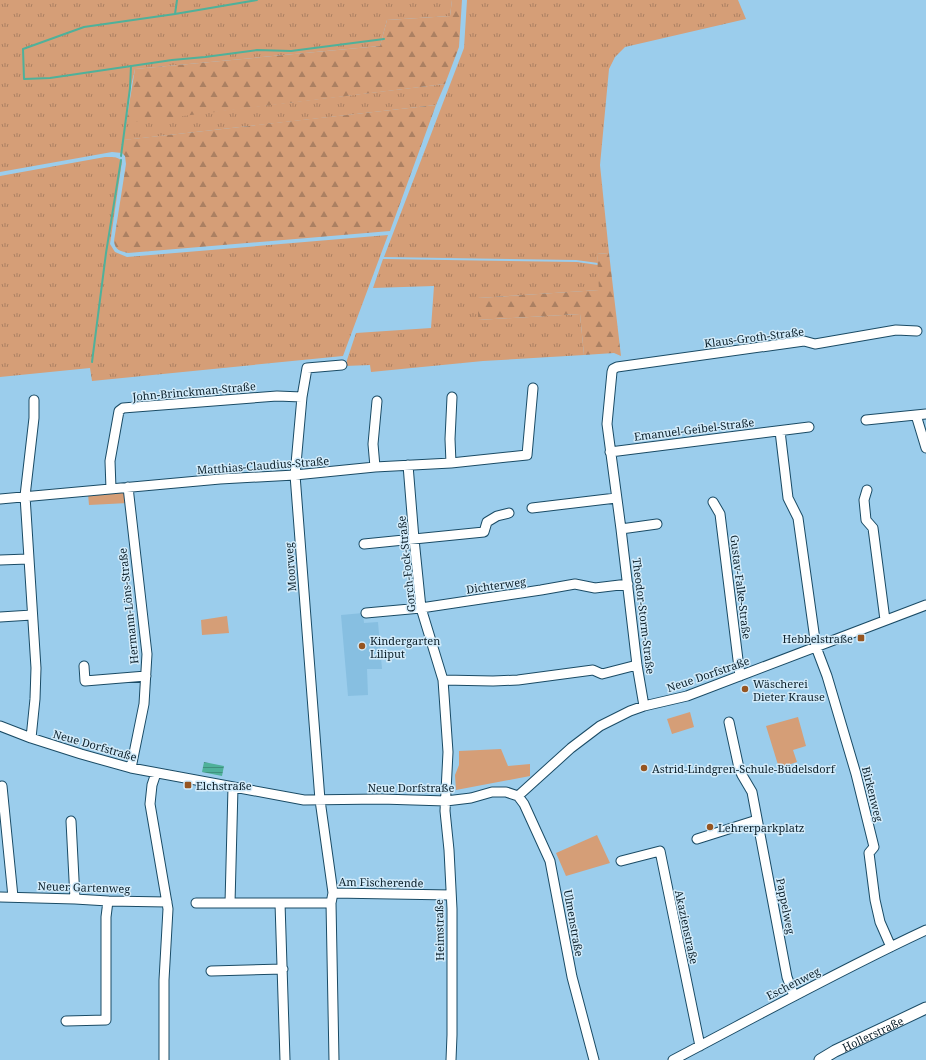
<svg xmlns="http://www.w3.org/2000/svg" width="926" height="1060" viewBox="0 0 926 1060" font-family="'Noto Serif',serif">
<defs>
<pattern id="grass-tufts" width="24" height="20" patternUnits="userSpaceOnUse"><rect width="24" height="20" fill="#d59e77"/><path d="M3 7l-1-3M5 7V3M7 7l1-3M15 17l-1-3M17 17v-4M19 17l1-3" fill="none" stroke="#ab8062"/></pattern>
<pattern id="forest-firs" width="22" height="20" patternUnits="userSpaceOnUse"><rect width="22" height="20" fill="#d59e77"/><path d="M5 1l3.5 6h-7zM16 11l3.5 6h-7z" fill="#ab8062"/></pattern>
<pattern id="water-rules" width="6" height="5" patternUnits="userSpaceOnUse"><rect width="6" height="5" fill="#4fb19a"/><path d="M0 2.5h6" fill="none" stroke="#40907e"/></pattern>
</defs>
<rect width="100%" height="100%" fill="#9bcdec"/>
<path fill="#87bfe1" d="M363,613L364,623L378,622L382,669H367L368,695L348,696L341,615Z"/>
<path fill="url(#grass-tufts)" d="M0,0H452L450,16L387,20L380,46L135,69L130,90L126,122L445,84L436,105L124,140L122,153L112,152L0,172Z
M467,0H738L746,19L625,47L615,57L609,69L600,165L609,253L597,254L598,263L576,260L384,257L464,48Z
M105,157C112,157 117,156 122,161L110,244L115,252L127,257L388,235L343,356L92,381L90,368L0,377V176Z
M383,259L577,262L598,265L600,290L478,298V320L580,314L584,355L483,361L371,372L370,365L345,366L356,333L431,328L434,286L373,288Z"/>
<path fill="url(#forest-firs)" d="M452,0H462L459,47L445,84L126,123L135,69L380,46L387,20L450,16Z
M436,105L390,231L128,253C120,251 115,250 114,241L126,164L125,156L122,153L123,140Z
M609,253L621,356L614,353L584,355L580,314L478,320V298L599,290L597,254Z"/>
<path fill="#d59e77" d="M126,491L128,503L89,505L88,494Z
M227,616L229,633L202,635L201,620Z
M690,712L694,727L672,734L667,719Z
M798,717L806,746L793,750L797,762L779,768L766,726Z
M501,749L508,766L530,764V776L456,790L455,775L459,765V751Z
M597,835L610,863L566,876L556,853Z"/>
<path fill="url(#water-rules)" d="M204,762L224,766L222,776L202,772Z"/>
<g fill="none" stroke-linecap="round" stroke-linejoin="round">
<path stroke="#4fb19a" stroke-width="2" d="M257,0L175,14L84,27L23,49L24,79L50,78L172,60L205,57L257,50L291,51L384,39
M175,14L177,0
M121,156L130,88L131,66
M92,362L106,253L121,160"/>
<g stroke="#1a4b65" stroke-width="11">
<path id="minor" d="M916,415L926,448
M866,420L926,414
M780,431L788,498L798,518L816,647L827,676L856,774L874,847L869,853L875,900L880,922L891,947
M610,452L809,427
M451,463L450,439L452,397
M408,465L414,539L421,608L443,680L448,752L445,811L449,850L452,909V1035L451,1060
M375,467L373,444L377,401
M128,487L147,654L144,704L131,768
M111,489L110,461L119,411L123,408L277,396L302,397
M867,490L864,500L866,520L873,528L885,620
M0,499L220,479L295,475L375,467L451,463L527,455L533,388
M713,502L720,514L740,676
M532,508L616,498
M621,529L657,524
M364,544L484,532L487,522L497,516L509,513
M0,560L28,559
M366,613L421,608L541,590L575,584L595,588L628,584
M0,617L32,615
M84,666L85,681L146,676
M443,680L493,681L518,680L593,670L602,674L637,665
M644,706L637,665L621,529L607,424L612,372L613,369L617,367L804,341L815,344L896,330L917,331
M729,722L739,768L742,775L752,792L787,977L794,996
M0,726L31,738L81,754L131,768L304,800L381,799L446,801L471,798L492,792H506L518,796L524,804L550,861L572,977L594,1060
M31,738L35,699L36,668L25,496L34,418V400
M156,773L152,785L150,804L168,909L164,980V1060
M2,786L13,897
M518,796L571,748L600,726L630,711L644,706L687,696L926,605
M71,821L75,899
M697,839L757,820
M621,861L660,851L700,1046
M333,893L451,895
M0,897L75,899L108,901L167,902
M196,903H331
M230,903L233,787
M280,903L285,1060
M211,971L283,969
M66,1021L106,1020V917L108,901
M334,1060L331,903L333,893L320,800L295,475L302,397L307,368L342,365
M673,1060C757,1016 840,970 926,930"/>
</g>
<g stroke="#1a4b65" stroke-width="13">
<g id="major">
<path id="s1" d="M820,1060L835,1051L926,1008"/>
</g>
</g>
<use href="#minor" stroke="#fff" stroke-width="9"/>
<use href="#major" stroke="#fff" stroke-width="11"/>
</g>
<g fill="#965521" stroke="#d2ebfa" stroke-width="1.5">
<rect x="857" y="634" width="8" height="8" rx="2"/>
<circle cx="362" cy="646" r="4"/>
<circle cx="745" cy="689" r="4"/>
<circle cx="644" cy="768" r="4"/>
<rect x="184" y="781" width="8" height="8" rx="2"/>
<circle cx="710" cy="827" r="4"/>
</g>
<g text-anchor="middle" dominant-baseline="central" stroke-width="3" stroke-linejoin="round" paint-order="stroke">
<g font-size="11" fill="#0c202b" stroke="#d2ebfa">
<text transform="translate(754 337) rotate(-7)">Klaus-Groth-Straße</text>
<text transform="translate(194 391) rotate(-5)">John-Brinckman-Straße</text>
<text transform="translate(694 429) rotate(-7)">Emanuel-Geibel-Straße</text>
<text transform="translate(263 465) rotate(-4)">Matthias-Claudius-Straße</text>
<text transform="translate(406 564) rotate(-96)">Gorch-Fock-Straße</text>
<text transform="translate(290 567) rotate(-94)">Moorweg</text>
<text transform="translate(496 585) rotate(-8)">Dichterweg</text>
<text transform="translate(741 587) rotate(83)">Gustav-Falke-Straße</text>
<text transform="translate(128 606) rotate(-96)">Hermann-Löns-Straße</text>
<text transform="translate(644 616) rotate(83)">Theodor-Storm-Straße</text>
<text transform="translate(708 674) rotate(-19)">Neue Dorfstraße</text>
<text transform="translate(95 745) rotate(16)">Neue Dorfstraße</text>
<text x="411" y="787">Neue Dorfstraße</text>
<text transform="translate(873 794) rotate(76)">Birkenweg</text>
<text transform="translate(381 882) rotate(1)">Am Fischerende</text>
<text transform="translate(84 887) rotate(2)">Neuer Gartenweg</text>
<text transform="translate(786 906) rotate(79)">Pappelweg</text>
<text transform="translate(574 923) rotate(80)">Ulmenstraße</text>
<text transform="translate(687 927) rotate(78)">Akazienstraße</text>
<text transform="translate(439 930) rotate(-91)">Heimstraße</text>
<text transform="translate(793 983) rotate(-27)">Eschenweg</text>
<text stroke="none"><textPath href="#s1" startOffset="59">Hollerstraße</textPath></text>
</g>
<g font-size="11" fill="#0c202b" stroke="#d2ebfa" text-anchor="start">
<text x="853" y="638" text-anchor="end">Hebbelstraße</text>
<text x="370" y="640">Kindergarten<tspan x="370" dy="13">Liliput</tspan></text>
<text x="753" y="683">Wäscherei<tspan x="753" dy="13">Dieter Krause</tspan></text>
<text x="652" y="768">Astrid-Lindgren-Schule-Büdelsdorf</text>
<text x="196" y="785">Elchstraße</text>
<text x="718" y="827">Lehrerparkplatz</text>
</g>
</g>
</svg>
